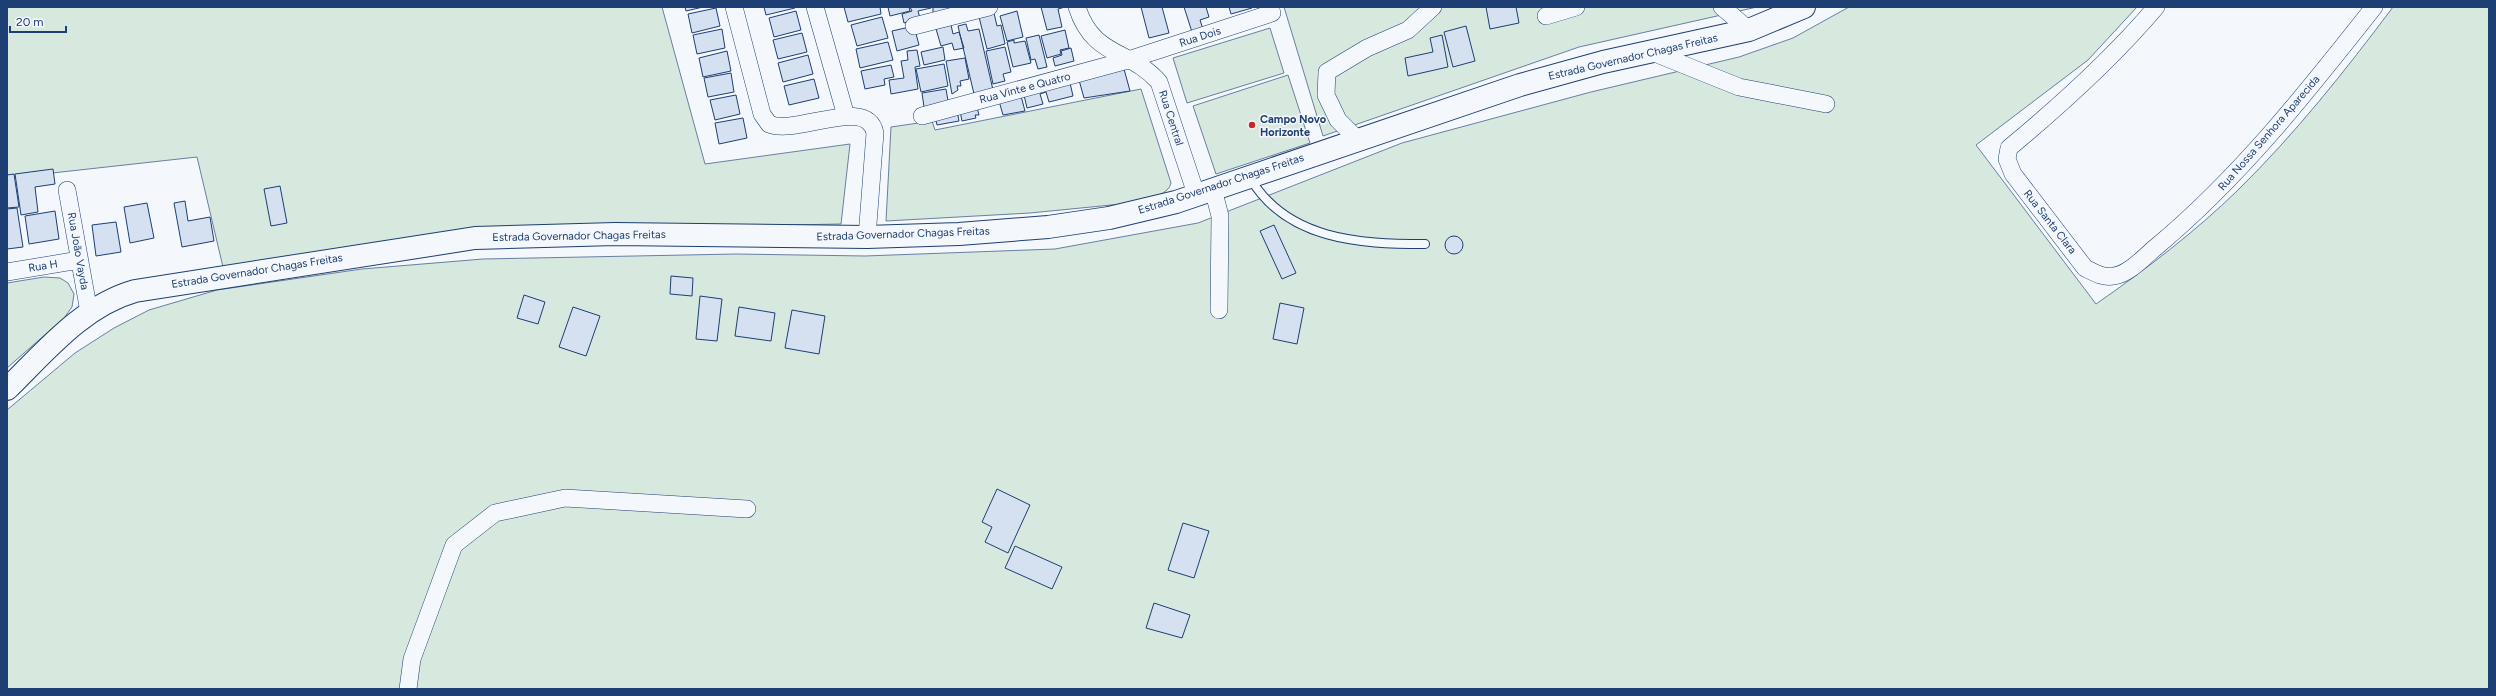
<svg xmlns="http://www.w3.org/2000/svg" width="2496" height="696" viewBox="0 0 2496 696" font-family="Figtree,sans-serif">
<rect width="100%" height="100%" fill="#f4f7fb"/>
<path fill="#d7e8df" stroke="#687fa3" d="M7,7H662L705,164L850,144L841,224L736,226L223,267L197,157L7,178Z
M1284,7H1757L1579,47L1323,136Z
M1849,7H2137L2088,60L1976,145L2096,304C2145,270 2195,232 2238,190C2295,134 2345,71 2393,7H2489V689H7V410L75,353L114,328L149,310L217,290L362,269L483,259L736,254L865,256L1055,249L1198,223L1402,143L1591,92L1739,57L1793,38Z
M1270,28L1284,73L1187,103L1173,58Z
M1288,75L1310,143L1216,174L1193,106Z
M1141,89L1171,183C1169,194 1151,198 1142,202L1030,213L886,221L891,127L932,121L935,130Z
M44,277L60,278L68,283L74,294L72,307L64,318L7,368V283Z"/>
<path fill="#d5e0f0" stroke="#1d3f73" d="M685,7H703L686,11Z
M764,7H795V8L766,15Z
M844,7H880L881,14L848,22Z
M888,7H909L910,11L890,16Z
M910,7H930L931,8L918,11L920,18L904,23L902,14L912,11Z
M933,7H953V9L933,14Z
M1041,7H1065L1058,9L1062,27L1047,30Z
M1141,7H1162L1169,33L1149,38Z
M1184,7H1206L1209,17L1200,20L1203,29L1192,32Z
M1229,7H1251L1252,8L1231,14Z
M1486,7H1516L1519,23L1490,29Z
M716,8L720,26L692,33L688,14Z
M796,11L801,30L774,37L769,18Z
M1017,11L1023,37L1007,41L1000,16Z
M994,13L997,26L1001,25L1005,44L987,49L979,17Z
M882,17L888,38L857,46L851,25Z
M966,24L968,31L979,29L993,90L974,94L958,26Z
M951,25L953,34L959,32L964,48L954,50L952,43L941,46L936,29Z
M914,26L919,45L897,51L892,31Z
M1466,26L1475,61L1453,67L1444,32Z
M722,29L725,48L697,54L693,35Z
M1065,30L1069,48L1060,50L1061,54L1047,58L1041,36Z
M802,33L807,52L778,59L773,40Z
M1039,35L1047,67L1038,69L1035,59L1031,60L1026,38Z
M1442,35L1448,67L1408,76L1405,58L1433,52L1430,38Z
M1014,40V43L1025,41L1031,63L1013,67L1007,42Z
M888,42L893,60L860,68L856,49Z
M943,47L945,60L924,65L921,52Z
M1005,47L1011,72L1003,74L1005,81L993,84L986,51Z
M1071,48L1074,61L1055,66L1053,58L1062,55L1061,51Z
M917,50L920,66L915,67L918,89L891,94L889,80L904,78L901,61L908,60L907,51Z
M727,51L731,71L703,77L699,58Z
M808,55L813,74L783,82L778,63Z
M965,58L969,79L960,81L961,86H957L958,90L952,94L946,61Z
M944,64L948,86L921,92L916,69Z
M891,65L894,77L884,79L885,85L865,89L861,71Z
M1124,69L1130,91L1084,98L1079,80Z
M731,73L734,92L708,97L704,78Z
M814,79L819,98L789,105L784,86Z
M1070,83L1073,96L1049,102L1046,92L1040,94L1043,104L1027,108L1024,95Z
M946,89L948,101L924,107L922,93Z
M736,95L740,114L715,120L710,100Z
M1021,96L1025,111L1003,115L999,101Z
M977,107L979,115H975L976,118L962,121L960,111Z
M957,111L959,121L937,125L935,116Z
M743,118L747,138L719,144L715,123Z
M53,169L55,184L35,187L38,212L21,215L15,174Z
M14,174L19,207L7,208V175Z
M280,186L287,223L271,226L264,189Z
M185,201L188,221L210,217L214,241L182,247L174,203Z
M147,203L154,238L130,243L124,207Z
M17,208L23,247L7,249V209Z
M55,211L59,239L29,244L25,216Z
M116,222L121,252L96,256L92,225Z
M1274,225L1296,273L1282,279L1260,231Z
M1445 245a9 9 0 1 1 18 0a9 9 0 1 1-18 0Z
M671,276L693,278L692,296L670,294Z
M524,295L545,302L538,324L517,318Z
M700,296L722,299L717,341L696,339Z
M1280,303L1304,308L1297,344L1273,339Z
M573,307L600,316L586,356L559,347Z
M739,307L775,313L771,341L735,336Z
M792,310L825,316L819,354L785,348Z
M997,489L1030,505L1008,553L985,542L992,527L982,522Z
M1183,523L1209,531L1194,578L1168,570Z
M1015,546L1062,567L1052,589L1005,568Z
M1154,603L1190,615L1182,638L1146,628Z"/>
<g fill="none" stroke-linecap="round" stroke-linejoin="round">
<g stroke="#1d3f73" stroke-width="10">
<path id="service" d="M1250,178C1287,240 1359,244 1425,244"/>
</g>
<g stroke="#1d3f73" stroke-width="18">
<path id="minor" d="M734,7L762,114L769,124C796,136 867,95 875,133L867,237
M815,7L846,116
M1077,7C1093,58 1130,49 1159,82L1196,194
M1722,7L1749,30
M2156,7C2112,59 2062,104 2009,148L2007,159L2013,174L2085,268C2095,273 2103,278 2114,276C2129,274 2144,257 2156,247C2240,177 2307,92 2374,7
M1546,16L1576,7
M914,26L989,7
M1652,52L1739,87L1826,104
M922,116L1128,60L1272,13
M1357,139L1338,120L1326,95L1327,72L1367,48L1408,30L1433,7
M1213,189L1220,216L1219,310
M67,190L89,312
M7,272L79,260
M408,689L412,659L454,545L495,513L565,498L747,509"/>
</g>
<g stroke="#1d3f73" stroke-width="24">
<path id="secondary" d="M7,389C45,352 82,306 135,291L475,238L615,234L867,237L959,234L1048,227L1109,218L1176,202L1520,85L1603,62L1749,30L1804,7"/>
</g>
<use href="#service" stroke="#f4f7fb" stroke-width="8"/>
<use href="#minor" stroke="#f4f7fb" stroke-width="17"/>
<use href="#secondary" stroke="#f4f7fb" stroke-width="22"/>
</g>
<circle fill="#c62828" stroke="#f4f7fb" stroke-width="1.5" cx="1252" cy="125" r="4"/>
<g text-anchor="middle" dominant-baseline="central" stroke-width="3" stroke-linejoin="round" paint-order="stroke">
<g font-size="11" fill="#1d3f73" stroke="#f4f7fb">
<text transform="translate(1200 37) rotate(-18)">Rua Dois</text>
<text transform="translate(1633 57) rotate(-13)">Estrada Governador Chagas Freitas</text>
<text transform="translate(1025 88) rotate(-15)">Rua Vinte e Quatro</text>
<text transform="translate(1171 118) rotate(72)">Rua Central</text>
<text transform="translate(2269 133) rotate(-49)">Rua Nossa Senhora Aparecida</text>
<text transform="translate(1221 184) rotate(-18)">Estrada Governador Chagas Freitas</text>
<text transform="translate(2050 222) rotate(52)">Rua Santa Clara</text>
<text transform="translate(903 234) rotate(-2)">Estrada Governador Chagas Freitas</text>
<text transform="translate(579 236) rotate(-1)">Estrada Governador Chagas Freitas</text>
<text transform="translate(78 251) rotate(80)">Rua João Vayda</text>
<text transform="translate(43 266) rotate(-9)">Rua H</text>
<text transform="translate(257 271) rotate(-9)">Estrada Governador Chagas Freitas</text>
</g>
<g font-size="11" font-weight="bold" fill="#1d3f73" stroke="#f4f7fb" text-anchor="start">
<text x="1260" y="119">Campo Novo<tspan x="1260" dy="13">Horizonte</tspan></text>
</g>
</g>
<rect width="2496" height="696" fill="none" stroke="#1d3f73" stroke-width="16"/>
<path d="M10 26v6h56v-6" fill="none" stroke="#1d3f73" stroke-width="2"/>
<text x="16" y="26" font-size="12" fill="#1d3f73" stroke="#f4f7fb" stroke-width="3" paint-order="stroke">20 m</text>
</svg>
